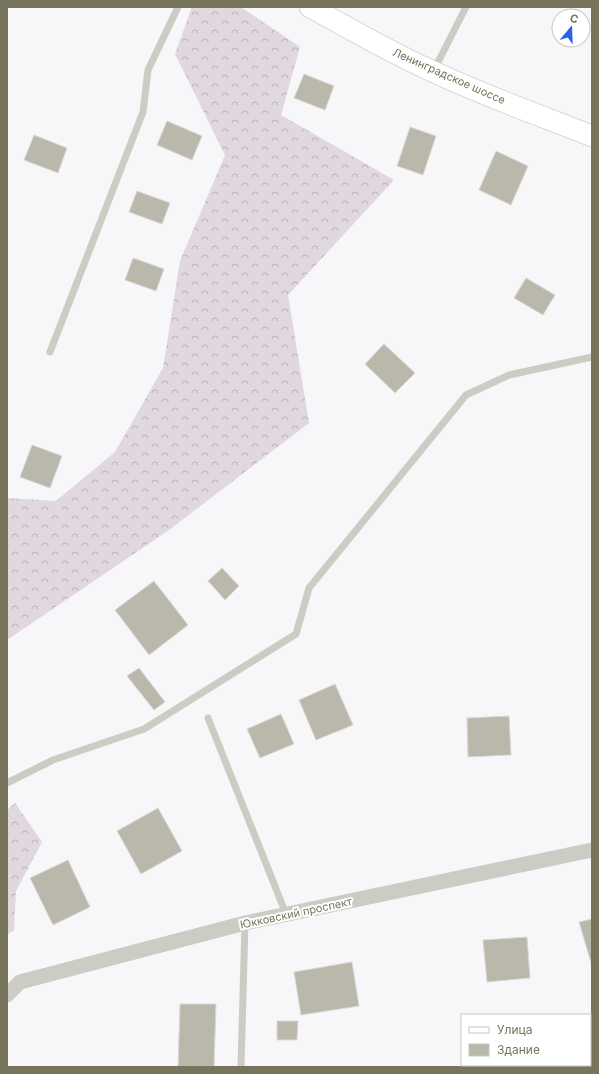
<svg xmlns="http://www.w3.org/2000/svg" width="599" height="1074" viewBox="0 0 599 1074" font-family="Inter,sans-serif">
<defs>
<pattern id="forest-crowns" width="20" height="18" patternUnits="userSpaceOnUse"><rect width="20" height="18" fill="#e1d7df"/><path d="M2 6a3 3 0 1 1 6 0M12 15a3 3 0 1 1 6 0" fill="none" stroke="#bbb3b8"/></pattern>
</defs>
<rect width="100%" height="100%" fill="#f7f6f9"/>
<path fill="url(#forest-crowns)" d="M192,7H241L300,47L281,115L394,180L288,295L309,423L169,530L7,640V498L56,501L115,452L163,368L180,261L225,155L175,54Z
M15,803L42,842L16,891L14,930L7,935V810Z"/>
<path fill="#bab8ab" stroke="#d9d8da" d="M304,74L334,86L325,110L294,98Z
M167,121L202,136L192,160L157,145Z
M410,127L436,136L423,175L397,166Z
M34,135L67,148L58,173L24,160Z
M496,151L528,166L511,205L479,190Z
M137,191L170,203L162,224L129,212Z
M133,258L164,269L156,291L125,280Z
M526,278L555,295L543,315L514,298Z
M384,344L415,373L395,393L365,364Z
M32,445L62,456L50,488L20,477Z
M222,568L239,586L225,600L208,581Z
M154,581L188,625L149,655L115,610Z
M139,668L165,702L154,710L127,676Z
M335,684L353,725L316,740L299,700Z
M281,714L294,744L260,758L247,729Z
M509,716L511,755L468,757L467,718Z
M158,808L182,851L141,874L117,831Z
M68,860L90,907L53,925L30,878Z
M592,919V966L579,922Z
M527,937L530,978L487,982L483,940Z
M352,962L359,1006L301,1015L294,972Z
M180,1004H216L214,1067H178Z
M277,1021H298L297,1040H277Z"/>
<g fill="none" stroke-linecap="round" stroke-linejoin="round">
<g stroke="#bfbeb4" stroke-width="22">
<path id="secondary" d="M310,7C351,29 391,53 434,72C485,96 539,115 592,136"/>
</g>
<path stroke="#cccbc4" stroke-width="7" d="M434,70L466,7
M50,352L143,112L148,70L178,7
M208,718L286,914
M7,783L53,760L144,729L296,634L309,588L466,395L509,375L592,357
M241,1067L245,923"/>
<path stroke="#cccbc4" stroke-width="15" d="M7,995L20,982L245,923L592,850"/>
<use href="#secondary" stroke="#fff" stroke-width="21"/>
</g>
<g text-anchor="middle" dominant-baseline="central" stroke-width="4" stroke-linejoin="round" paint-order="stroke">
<g font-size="11" fill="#76745a" stroke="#fff">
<text transform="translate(449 76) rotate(24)">Ленинградское шоссе</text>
<text transform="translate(296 913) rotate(-12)">Юкковский проспект</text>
</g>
</g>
<rect width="599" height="1074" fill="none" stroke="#76745a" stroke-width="16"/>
<rect x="461" y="1014" width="130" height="52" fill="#ffffff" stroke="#c8c7bd"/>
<rect x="469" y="1027" width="20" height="6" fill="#ffffff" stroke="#c8c7bd"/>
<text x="497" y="1034" font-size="12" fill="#76745a">Улица</text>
<rect x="469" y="1044" width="20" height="12" fill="#bab8ab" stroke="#c8c7bd"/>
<text x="497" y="1054" font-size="12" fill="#76745a">Здание</text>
<g transform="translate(571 28) rotate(19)"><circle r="19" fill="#ffffff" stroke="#c8c7bd"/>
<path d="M0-3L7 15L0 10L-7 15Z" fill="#2960e6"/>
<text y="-6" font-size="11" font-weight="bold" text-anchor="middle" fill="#76745a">С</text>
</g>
</svg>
